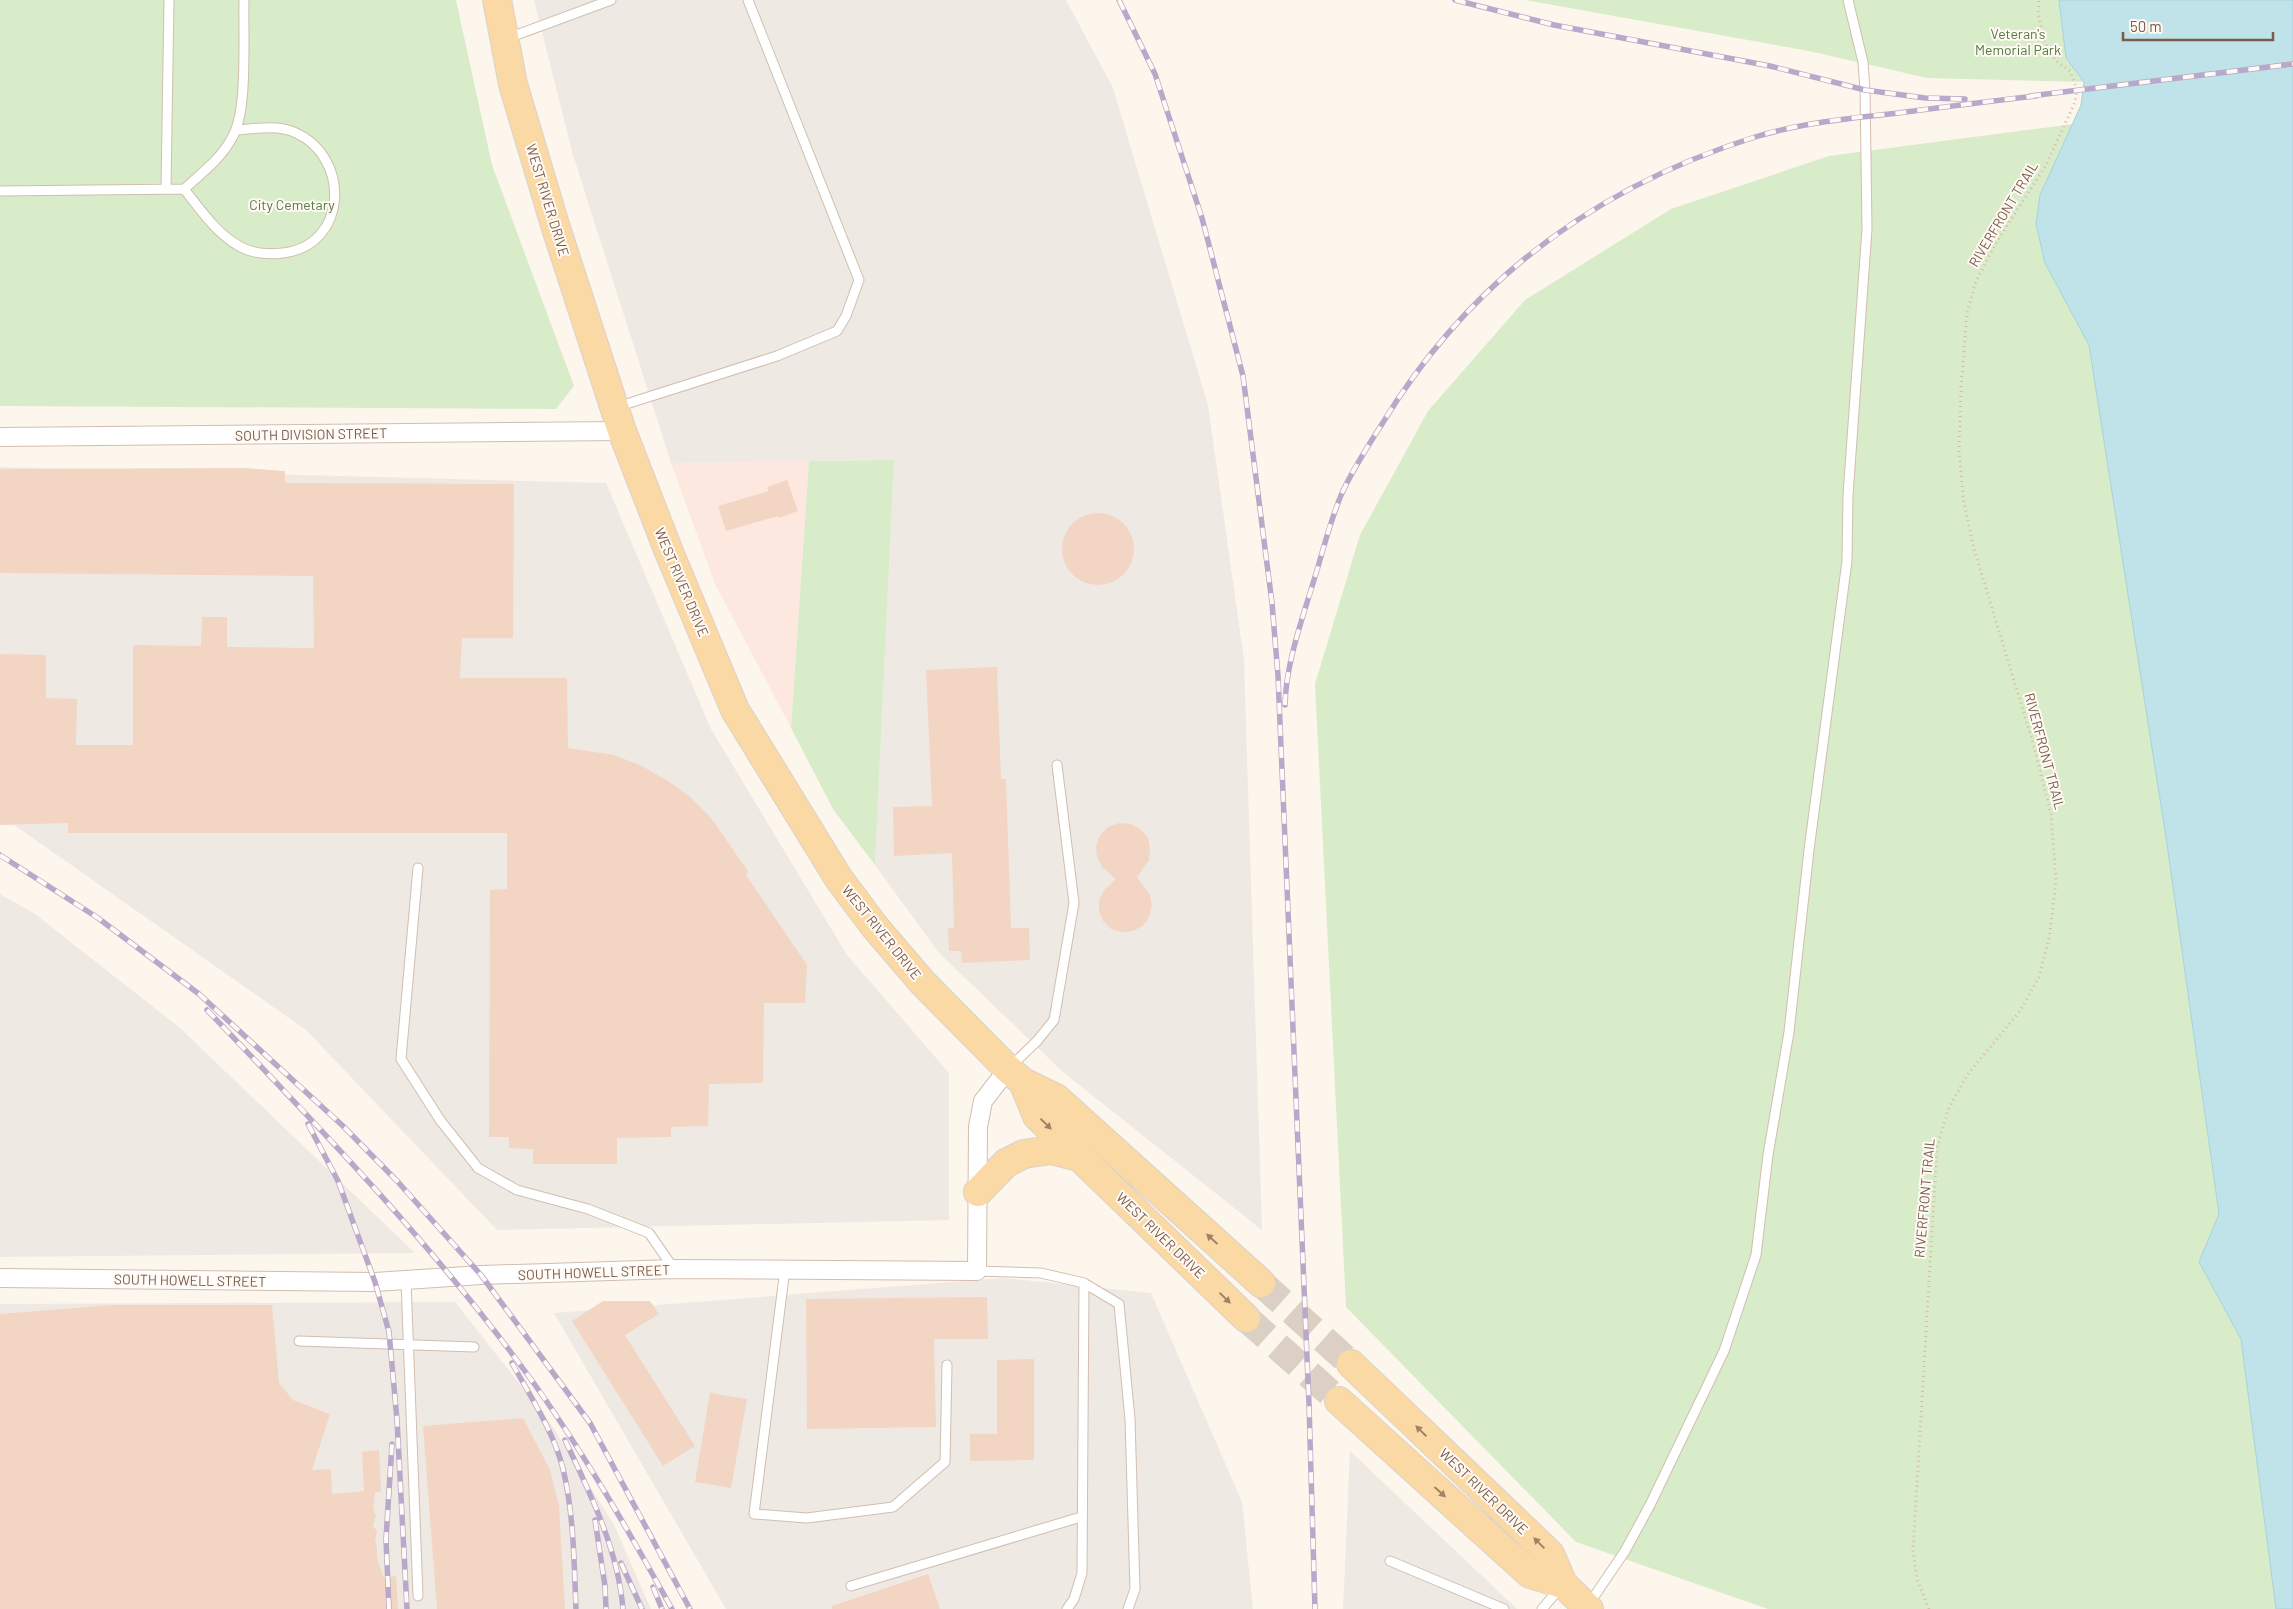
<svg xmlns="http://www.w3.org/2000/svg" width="2293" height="1609" viewBox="0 0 2293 1609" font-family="Barlow,sans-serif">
<rect width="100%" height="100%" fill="#fdf6ec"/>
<path fill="#fde8e0" d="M809,461L791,728L715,584L671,463Z"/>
<path fill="#efe9e4" d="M534,0H1066L1113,88L1208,405L1244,660L1262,1230L1063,1072L939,953L875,865L894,460L671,463L573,155Z
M0,467L606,483L711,729L847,955L949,1073V1220L497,1230L306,1030L0,815Z
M0,894L35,914L180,1028L415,1253L0,1257Z
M1003,1278L1151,1293L1242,1502L1253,1609H726L554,1313Z
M455,1302L549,1421L614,1525L651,1609H0V1304Z
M1350,1451L1517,1609H1343Z"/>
<path fill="#d8ecc9" d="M0,0H456L492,165L574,386L556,409L0,406Z
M1525,0H2059L2066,58L2084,82L1927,78L1809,51Z
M2073,124L2040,195L2045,263L2089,345L2167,844L2219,1215L2199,1262L2241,1339L2276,1609H1768L1576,1542L1346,1307L1315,684L1360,535L1428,411L1525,300L1671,209L1829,156Z
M894,460L875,865L833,809L791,728L809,461Z"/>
<path fill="#bfe3e8" stroke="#a5d3da" d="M2059,0H2293V1609H2276L2241,1339L2199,1262L2219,1214L2167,844L2089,345L2045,263L2036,224L2040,195L2081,105L2084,82L2066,58Z"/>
<path fill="#f3d5c3" d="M244,468L285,471V483L514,484L513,638H462L460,678H567L568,748L614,755L642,766L668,781L690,797L711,818L748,871L746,875L807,965L805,1003H764L763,1083L709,1084L708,1126L671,1127V1137L617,1138V1164H533V1149L509,1148V1137H489L490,890L507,889V833H68V823L0,825V654L46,655V698L77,699L76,745H133V645L201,646L202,617H227V647L314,648L313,576L0,573V469Z
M787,480L798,511L779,518L778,516L726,531L718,506L769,491L767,487Z
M1062 549a36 36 0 1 1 72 0a36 36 0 1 1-72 0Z
M997,667L1001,779H1006L1011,928H1029L1030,960L962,963L961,951H949L948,928H954L952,853L894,856L893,807L932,806L926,670Z
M1119,823L1131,824L1140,829L1148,838L1150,849L1149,860L1137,877L1150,895L1152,906L1149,917L1143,926L1133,931L1122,932L1111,929L1103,921L1099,911V900L1104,890L1116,879L1102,867L1097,857L1096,846L1100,835L1108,827Z
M987,1297L988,1339H934L936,1427L807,1429L806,1299Z
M603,1301H650L659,1314L625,1335L695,1446L663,1466L572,1321Z
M113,1305H272L279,1383L293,1400L330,1414L312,1470L331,1469L332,1494L364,1491L362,1452L379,1450L381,1492H375L373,1508L376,1516L373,1526L377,1531L375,1541L377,1546V1559L384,1578L396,1576L398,1609H0V1314Z
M1034,1359V1460L970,1461V1434H997V1360Z
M710,1393L747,1399L731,1488L695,1482Z
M523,1418L550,1470L559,1506L565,1609H437L423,1426Z
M928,1574L940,1609H832V1606Z"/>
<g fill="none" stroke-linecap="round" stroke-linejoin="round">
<path stroke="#dcd0c4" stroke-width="28" stroke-dasharray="28 14" stroke-linecap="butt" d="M1261,1283L1351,1364
M1246,1318L1339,1401"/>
<g stroke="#d1beb0" stroke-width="11">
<path id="lane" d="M508,38L611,0
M166,188L169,0
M184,189C201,210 216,233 239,246C253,254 268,255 283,253C349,245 350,157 296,133C278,124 255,129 236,130
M0,191L184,189C202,173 222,158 233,136C248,109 243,34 244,0
M617,407L777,356L837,331L846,316L859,280L748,0
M418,868L401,1059L440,1120L478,1168L517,1190L588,1209L649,1233L674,1269
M1010,1067L1037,1041L1054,1020L1074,903L1057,765
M785,1269L754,1514L807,1518L893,1507L945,1462L947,1365
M977,1271L1041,1273L1084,1283L1082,1573L1074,1599L1067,1609
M406,1281L418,1596
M1084,1283L1119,1304L1130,1419L1135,1589L1128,1609
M299,1341L474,1347
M1390,1561L1504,1609
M851,1586L1081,1517
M1589,1604L1625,1551L1650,1505L1724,1351L1756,1255L1768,1155L1789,1032L1809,850L1847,561L1848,495L1867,229L1865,90L1863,62L1848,0
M1542,1609L1561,1587"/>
</g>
<g stroke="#d1beb0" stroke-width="20">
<path id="street" d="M0,437L622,431
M0,1278L375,1282L481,1275L674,1269L977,1271L978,1127L983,1101L1008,1069"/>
</g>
<g stroke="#dad1cd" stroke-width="30">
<path id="primary" d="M497,0L513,84L555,225L622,431L669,552L735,710L839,879L875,927L923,983L1008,1069L1023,1082L1056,1098L1261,1283
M1023,1082L1037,1116L1246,1318
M978,1192L1006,1163L1024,1154L1051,1150L1079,1157
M1351,1364L1550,1554L1563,1584L1589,1609
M1339,1401L1530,1574L1563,1584"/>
</g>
<path stroke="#d9b8a5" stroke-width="3" stroke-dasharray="1 4" stroke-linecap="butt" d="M1929,1609L1917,1579L1913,1551L1937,1148L1948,1110L1967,1075L2020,1011L2039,977L2049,939L2056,881L2051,814L2033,743L1974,549L1964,503L1959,452L1961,389L1967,313L1976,281L1996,243L2046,165L2075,102L2077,89L2070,71L2056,61L2045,43L2038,14L2039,0"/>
<use href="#lane" stroke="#fff" stroke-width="9"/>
<use href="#street" stroke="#fff" stroke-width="18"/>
<use href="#primary" stroke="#fbd9a5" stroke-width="28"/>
<g stroke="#b9a8c9" stroke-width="5.5">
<path id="rail" d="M1119,0L1155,74L1202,218L1243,376L1272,603L1278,676L1309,1404L1315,1609
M1455,0L1554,25L1770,66L1865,90L1925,98L1965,99
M2030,96L2293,64
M1285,705C1286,663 1302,620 1314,580C1323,551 1330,521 1342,493C1353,469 1368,446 1382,424C1469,281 1596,187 1755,137C1801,123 1850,118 1898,113C1944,107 1990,101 2036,96
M0,855L98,918L199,994L343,1126L398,1182L481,1275L590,1423L690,1609
M207,1010C320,1128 434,1246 530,1378C583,1451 628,1530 672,1609
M308,1124L338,1181L375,1282L389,1332L397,1420L407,1609
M512,1363C530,1396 554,1432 563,1469C574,1514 574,1563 576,1609
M565,1440C590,1493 618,1549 623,1609
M595,1520L605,1586L606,1609
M621,1563L642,1609
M653,1587L662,1609
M389,1609L386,1539L392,1444"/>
</g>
<use href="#rail" stroke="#fffaf3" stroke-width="4" stroke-dasharray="11" stroke-linecap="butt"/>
</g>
<defs><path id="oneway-solid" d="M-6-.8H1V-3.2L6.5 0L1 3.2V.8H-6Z" transform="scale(1.25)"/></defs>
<g fill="#a18267">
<use href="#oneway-solid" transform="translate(1046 1124) rotate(44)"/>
<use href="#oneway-solid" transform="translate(1212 1239) rotate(-138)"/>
<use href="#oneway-solid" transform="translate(1225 1298) rotate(44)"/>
<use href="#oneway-solid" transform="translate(1421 1431) rotate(-136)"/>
<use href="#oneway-solid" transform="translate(1440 1492) rotate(42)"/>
<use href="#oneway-solid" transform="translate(1539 1543) rotate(-136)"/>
</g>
<g text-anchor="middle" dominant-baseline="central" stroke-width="4" stroke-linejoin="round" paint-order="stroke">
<g font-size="14" fill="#537a41" stroke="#fffaf3">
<text x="2018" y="33">Veteran's<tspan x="2018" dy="16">Memorial Park</tspan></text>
<text x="292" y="204">City Cemetary</text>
</g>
<g font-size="14" fill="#7a5c4d" stroke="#fffaf3">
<text transform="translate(548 200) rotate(73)">WEST RIVER DRIVE</text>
<text transform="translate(2003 214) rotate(-59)">RIVERFRONT TRAIL</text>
<text transform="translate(311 434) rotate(-1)">SOUTH DIVISION STREET</text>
<text transform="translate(682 582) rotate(67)">WEST RIVER DRIVE</text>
<text transform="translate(2045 751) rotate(75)">RIVERFRONT TRAIL</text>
<text transform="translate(882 932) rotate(51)">WEST RIVER DRIVE</text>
<text transform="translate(1924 1198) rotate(-85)">RIVERFRONT TRAIL</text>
<text transform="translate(1161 1235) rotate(44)">WEST RIVER DRIVE</text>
<text transform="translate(594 1272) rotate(-2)">SOUTH HOWELL STREET</text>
<text transform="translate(190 1280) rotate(1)">SOUTH HOWELL STREET</text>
<text transform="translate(1484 1491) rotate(44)">WEST RIVER DRIVE</text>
</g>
</g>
<path d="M2123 32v8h150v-8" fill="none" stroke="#7a5c4d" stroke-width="2.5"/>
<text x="2130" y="32" font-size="15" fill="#7a5c4d" stroke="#fffaf3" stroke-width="4" paint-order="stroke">50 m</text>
</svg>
